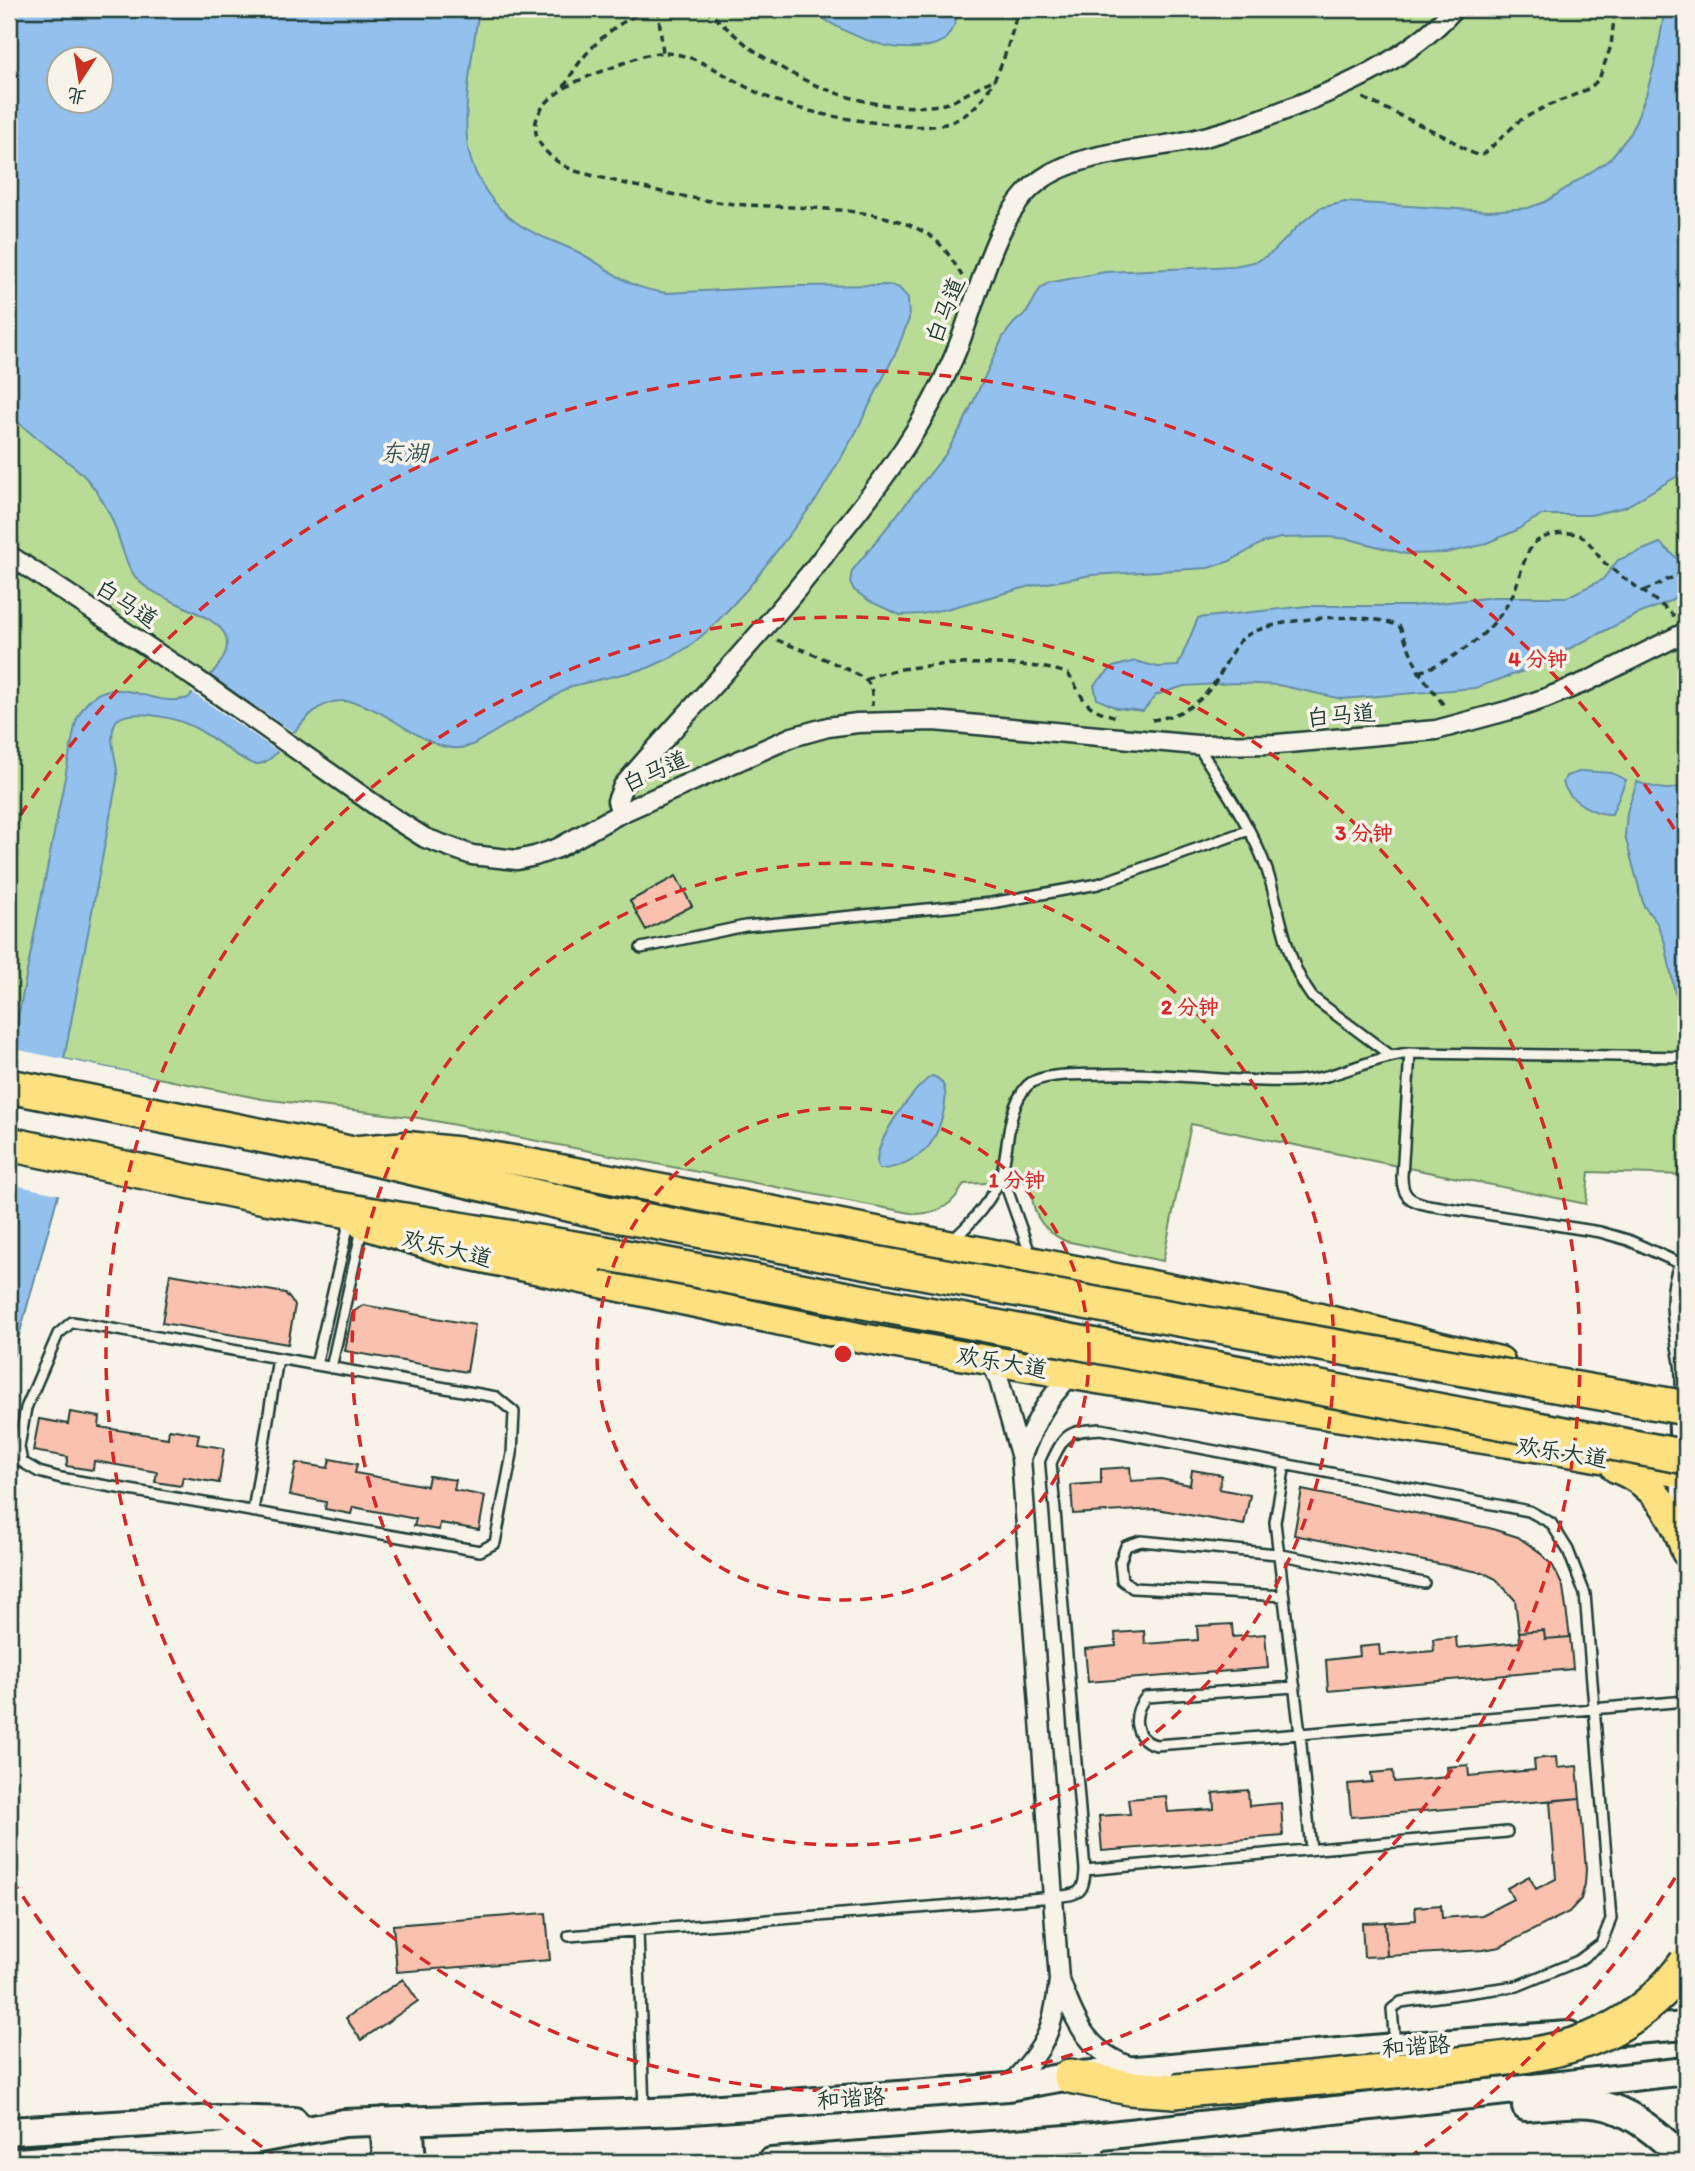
<svg xmlns="http://www.w3.org/2000/svg" width="1695" height="2171" viewBox="0 0 1695 2171" font-family="Itim,'LXGW WenKai TC',sans-serif">
<rect width="100%" height="100%" fill="#f7f3e8"/>
<filter id="ink" filterUnits="userSpaceOnUse"><feTurbulence type="fractalNoise" baseFrequency=".0143" numOctaves="2"/><feDisplacementMap in="SourceGraphic" scale="14" xChannelSelector="R" yChannelSelector="G"/><feConvolveMatrix kernelMatrix="1 2 1 2 8 2 1 2 1" color-interpolation-filters="sRGB"/></filter>
<g filter="url(#ink)">
<path fill="#b8dc96" stroke="#6c8c65" stroke-width="2" fill-rule="evenodd" d="M9,9H1686V1175L1589,1172L1586,1204L1191,1124L1163,1261L1065,1241C1037,1227 1032,1211 1030,1181L964,1184C953,1205 940,1213 916,1214L419,1118L262,1099L9,1048ZM60,60H102V102H60Z"/>
<path fill="#93c0ed" stroke="#658ca3" stroke-width="2" fill-rule="evenodd" d="M9,9H479C473,49 461,115 469,153C475,180 495,208 517,223C536,237 559,242 580,253C614,271 625,288 667,293L797,286L889,285L899,288L908,298L909,319L897,350L856,432L818,497L749,587L713,626L691,645L672,657L648,668L572,686L472,745C431,763 386,700 341,701C299,701 279,774 251,763C228,753 210,733 187,724C171,717 129,708 116,721C106,742 119,759 117,780L64,1059L153,1077L58,1195L9,1372V1048H12L76,721C103,659 148,711 188,698C201,684 233,659 226,637C218,613 156,601 137,579C123,562 120,535 110,515C90,475 76,468 42,442C30,434 21,423 9,415ZM60,60H102V102H60Z
M808,9H960L954,26L945,40C900,63 845,34 808,9Z
M1665,9H1686V471L1625,507L1591,515H1541L1515,531L1482,545L1446,553L1406,554L1349,539L1328,537L1280,538L1262,543L1230,561L1208,568L1092,575L1031,586L946,609L921,614L900,615L871,602L854,590L850,582L852,571L945,455L963,424L1003,337L1014,323L1027,312L1040,289L1048,283L1105,272L1234,266L1258,261L1274,251L1298,226L1320,208L1345,202L1489,211L1528,208L1545,202L1609,160L1631,133L1646,95L1657,55Z
M1660,543L1680,561L1686,588L1669,602L1636,615L1529,669L1475,688L1342,699L1278,685L1234,683L1184,686L1156,695L1143,711L1117,708L1097,699L1094,685L1113,667L1135,661L1158,667L1178,666L1198,618L1307,606H1411L1495,597H1567L1602,580L1618,560Z
M1582,771L1612,773L1626,780L1612,814C1595,815 1569,801 1563,783L1566,776Z
M1637,782C1654,787 1672,795 1686,782V1005L1678,999L1675,993L1665,943L1657,923L1644,906L1625,836L1627,812Z
M932,1076C957,1082 941,1128 931,1143C923,1157 894,1170 879,1169C867,1150 914,1086 932,1076Z"/>
<path fill="#f7f3e8" d="M207,673L296,734L280,753L190,691Z
M9,1048L157,1078L130,1209L9,1184Z"/>
<path fill="#f9c1ae" stroke="#1f3d34" stroke-width="2" d="M676,876L692,906L646,930L630,901Z
M170,1274L285,1293L295,1305L288,1344L162,1323Z
M363,1305L475,1325L467,1372L345,1351L352,1313Z
M70,1412L100,1417L99,1427L168,1438L169,1429L199,1434L197,1444L224,1448L219,1483L183,1477L181,1486L155,1482L157,1472L94,1461L93,1470L66,1466L68,1457L33,1451L39,1419L68,1424Z
M330,1459L357,1464L355,1473L427,1486L429,1476L456,1480L454,1490L485,1496L479,1530L440,1523L439,1530L414,1526L416,1519L353,1507L351,1514L325,1509L326,1502L290,1495L296,1463L328,1468Z
M1130,1467L1131,1481L1161,1479L1190,1485L1192,1470L1222,1475L1219,1489L1250,1495L1244,1525L1157,1509L1073,1514L1071,1485L1101,1483V1469Z
M1302,1490L1489,1528L1518,1537L1538,1551L1553,1566L1563,1587L1570,1637L1545,1639L1544,1630L1519,1632L1515,1600L1496,1579L1484,1573L1294,1535Z
M1232,1624L1233,1637L1265,1634L1268,1668L1088,1682L1085,1649L1116,1646L1115,1633L1144,1631L1145,1644L1198,1640L1197,1626Z
M1544,1630L1545,1639L1570,1637L1573,1669L1328,1691L1326,1660L1360,1656L1359,1647L1379,1645L1380,1655L1434,1651L1433,1639L1456,1637L1457,1648L1520,1642L1519,1632Z
M1556,1757L1557,1768L1577,1766L1580,1798L1351,1817L1348,1784L1372,1782L1371,1773L1393,1771L1394,1782L1448,1777L1447,1767L1468,1765L1469,1776L1535,1770L1534,1759Z
M1248,1790L1249,1806L1281,1803L1283,1836L1102,1851L1099,1816L1130,1814L1128,1799L1166,1796L1168,1812L1214,1809L1213,1793Z
M1580,1798L1586,1869L1585,1884L1581,1899L1569,1912L1500,1947L1483,1950L1387,1956L1385,1922L1416,1920L1415,1907L1441,1905L1442,1918L1482,1915L1513,1899L1507,1888L1529,1876L1536,1889L1556,1879L1550,1801Z
M546,1913L550,1960L397,1972L393,1925Z
M1385,1922L1387,1956L1364,1957L1362,1923Z
M403,1979L418,2001L361,2040L346,2018Z"/>
<g fill="none" stroke-linecap="round" stroke-linejoin="round">
<g stroke="#1f3d34" stroke-width="14">
<path id="lane" d="M1198,746C1222,786 1251,825 1267,870C1281,912 1285,961 1312,997L1390,1055
M641,948L745,926L991,903L1098,884L1249,830
M1410,1053L1402,1176C1402,1196 1409,1201 1428,1205L1600,1232L1628,1240L1679,1263
M1002,1175L1031,1256
M952,1240C970,1225 996,1196 1002,1172C1009,1145 1007,1108 1027,1086C1040,1072 1086,1075 1105,1074C1169,1071 1233,1084 1296,1081C1336,1079 1371,1057 1410,1053L1686,1057
M316,1365L350,1219
M331,1368L362,1229
M1681,1400C1681,1386 1682,1370 1679,1357C1672,1320 1665,1285 1686,1252
M1285,1464L1275,1522L1300,1734L1156,1745C1132,1739 1132,1713 1146,1697L1295,1687
M253,1511L278,1358L496,1397L514,1412L512,1454L495,1543L480,1551L61,1478L39,1472L22,1462L19,1447L26,1408L58,1334L72,1322L278,1358
M1284,1596L1133,1588L1122,1580L1120,1562L1126,1546L1141,1541L1277,1554L1424,1583
M1311,1850L1300,1734L1686,1701
M1085,1870L1507,1832
M638,1931L644,2111
M569,1936L1054,1897C1077,1894 1084,1896 1085,1870L1051,1463C1065,1433 1068,1431 1101,1429L1529,1511L1551,1523L1568,1550L1585,1594L1611,1919L1601,1944L1578,1961L1517,1986L1401,2002L1392,2009L1395,2045"/>
</g>
<g stroke="#1f3d34" stroke-width="23">
<path id="street" d="M9,555L195,678L395,819L425,838L472,855L517,860L535,856L558,848L621,813L792,737L828,727L857,723L934,721L1197,745L1277,744L1436,730L1514,709L1546,698L1588,681L1686,632
M621,813L617,801L623,786C683,716 748,650 806,578C819,563 831,546 843,530C886,477 926,422 953,359C977,305 992,217 1038,182C1075,153 1137,151 1182,142C1218,135 1251,123 1285,110C1347,86 1409,59 1454,9
M990,1360L999,1380L1021,1458L1059,1980C1053,2033 1045,2048 1008,2087
M1021,1458C1036,1420 1043,1404 1072,1374
M1061,1983C1076,2024 1088,2052 1132,2067
M1093,2137L1095,2162"/>
</g>
<g stroke="#1f3d34" stroke-width="32">
<path id="secondary" d="M1682,1404L1686,1518
M1608,2032L1686,2026
M1526,2107C1552,2106 1586,2099 1612,2108C1639,2117 1666,2141 1686,2161
M409,2120L412,2162
M384,2121L387,2162
M9,2131L217,2119L294,2121
M17,2162L217,2147L344,2123L679,2111L1008,2087L1070,2076L1395,2047L1569,2035
M771,2162L1093,2137L1686,2071"/>
</g>
<g stroke="#1f3d34" stroke-width="33">
<path id="primary" d="M358,1150L408,1146L472,1153L519,1161L1320,1318L1500,1361
M362,1224L449,1251L862,1338L1097,1379L1580,1454L1686,1474
M1616,1468C1655,1483 1674,1514 1686,1552"/>
</g>
<g stroke="#1f3d34" stroke-width="38">
<path id="highway" d="M9,1086L340,1151L611,1214
M9,1144L265,1197L604,1253
M1070,2076L1129,2088L1175,2091"/>
</g>
<path stroke="#1f3d34" stroke-width="3.5" stroke-dasharray="7 5" stroke-linecap="butt" d="M658,9L663,53
M705,9C722,23 737,38 755,51C806,87 875,114 938,105C959,103 972,87 992,81
M564,87C584,50 610,26 648,9
M1363,98L1448,138L1468,151L1477,155L1484,154L1519,121L1543,108L1579,93L1590,88L1599,79L1611,46L1615,9
M962,276C954,263 946,248 933,238C882,200 778,211 717,202C669,195 622,183 575,171C533,153 518,118 562,90C578,79 598,73 616,66C630,61 646,53 661,53C697,52 728,79 758,93C794,110 832,117 871,122C894,124 922,130 945,124C992,112 1008,50 1018,9
M1644,591L1686,571
M777,640C794,647 861,671 869,684C873,690 872,699 872,706
M1419,672C1458,658 1492,634 1512,596C1520,580 1522,560 1532,546C1539,535 1564,531 1577,534C1590,538 1595,555 1606,564C1628,583 1653,596 1674,616
M866,680C894,660 1036,659 1068,674C1087,701 1080,707 1117,717
M1152,720C1186,715 1207,699 1223,669C1228,659 1234,646 1243,638C1270,617 1370,610 1400,627L1419,672L1446,708"/>
<use href="#lane" stroke="#f7f3e8" stroke-width="9"/>
<use href="#street" stroke="#f7f3e8" stroke-width="18"/>
<use href="#secondary" stroke="#f7f3e8" stroke-width="26"/>
<use href="#primary" stroke="#fde080" stroke-width="28"/>
<use href="#highway" stroke="#fde080" stroke-width="33"/>
<g stroke="#1f3d34" stroke-width="38" stroke-linecap="butt">
<path id="highway-bridge" d="M611,1214L1133,1311L1686,1408
M604,1253L1686,1457
M1175,2091C1263,2083 1352,2076 1440,2066C1496,2059 1554,2057 1606,2032C1638,2016 1665,1992 1686,1963"/>
</g>
<use href="#highway-bridge" stroke="#fde080" stroke-width="33"/>
</g>
</g>
<g fill="none" stroke="#d62828" stroke-width="3.5" stroke-dasharray="12 9">
<circle cx="843" cy="1354" r="246"/>
<circle cx="843" cy="1354" r="491"/>
<circle cx="843" cy="1354" r="737"/>
<path d="M1686 1860A983 983 0 0 1 1407 2159M279 2159A983 983 0 0 1 9 1875M9 833A983 983 0 0 1 1686 848"/>
</g>
<g text-anchor="middle" dominant-baseline="central" stroke-width="7" stroke-linejoin="round" paint-order="stroke">
<g font-size="23" fill="#1f3d34" stroke="#f7f3e8">
<text transform="translate(945 310) rotate(-69)">白马道</text>
<text transform="translate(127 603) rotate(33)">白马道</text>
<text transform="translate(1341 715) rotate(-5)">白马道</text>
<text transform="translate(655 771) rotate(-24)">白马道</text>
<text transform="translate(447 1248) rotate(14)">欢乐大道</text>
<text transform="translate(1002 1362) rotate(10)">欢乐大道</text>
<text transform="translate(1562 1452) rotate(9)">欢乐大道</text>
<text transform="translate(1416 2046) rotate(-4)">和谐路</text>
<text transform="translate(851 2098) rotate(-4)">和谐路</text>
</g>
<g font-size="24" font-style="italic" fill="#365759" stroke="#f7f3e8">
<text x="404" y="452">东湖</text>
</g>
</g>
<circle cx="843" cy="1354" r="10" fill="#d62828" stroke="#f7f3e8" stroke-width="3.5"/>
<g font-size="21" text-anchor="middle" font-weight="bold" fill="#d62828" stroke="#f7f3e8" stroke-width="7" stroke-linejoin="round" paint-order="stroke">
<text x="1538" y="666">4 分钟</text>
<text x="1364" y="840">3 分钟</text>
<text x="1190" y="1014">2 分钟</text>
<text x="1017" y="1187">1 分钟</text>
</g>
<rect width="1695" height="2171" fill="none" stroke="#f7f3e8" stroke-width="35"/>
<rect x="18" y="18" width="1660" height="2136" fill="none" stroke="#1f3d34" stroke-width="2.5" filter="url(#ink)"/>
<g transform="translate(80 80) rotate(192)"><circle r="33" fill="#f7f3e8" stroke="#a1aaa0" stroke-width="2"/>
<path d="M0-5L12 26L0 18L-12 26Z" fill="#c8321e"/>
<text y="-10" font-size="19" font-weight="bold" text-anchor="middle" fill="#1f3d34">北</text>
</g>
</svg>
